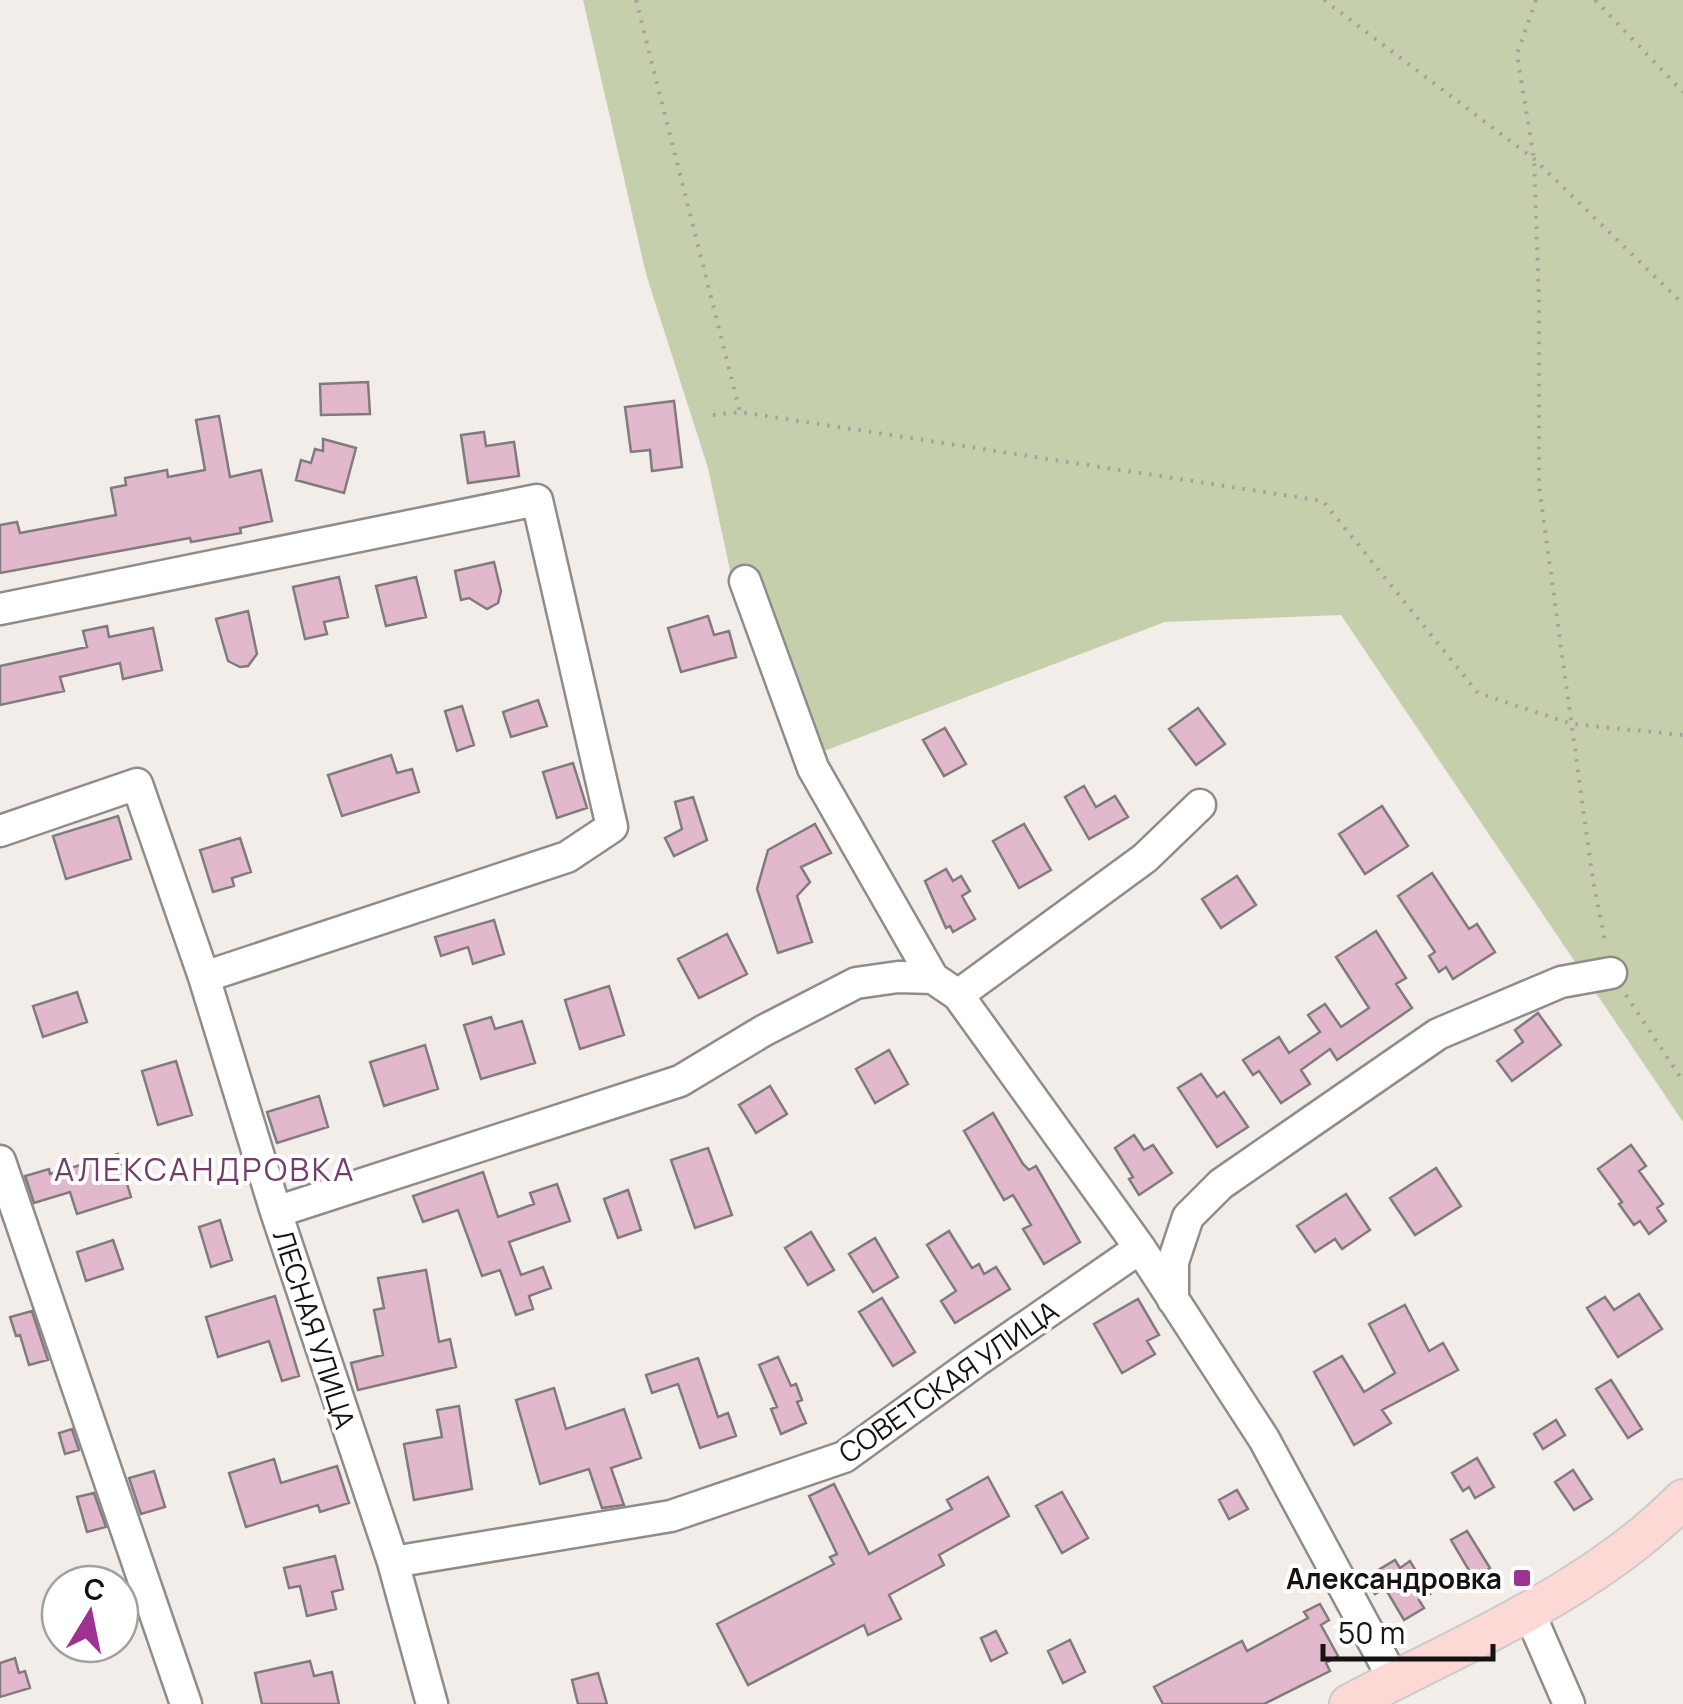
<svg xmlns="http://www.w3.org/2000/svg" width="1683" height="1704" viewBox="0 0 1683 1704" font-family="Manrope,sans-serif">
<rect width="100%" height="100%" fill="#f3edea"/>
<path fill="#c5cfac" d="M583,0H1683V1122L1341,615L1165,622L795,762L730,570L708,468L646,274Z"/>
<path fill="#e2b8cc" stroke="#807b7d" stroke-width="2.5" d="M368,382L370,414L321,415L320,384Z
M674,401L682,467L652,471L650,450L631,452L625,407Z
M219,416L230,477L261,470L272,521L240,528L241,533L191,542L190,538L0,573V525L17,522L20,533L116,515L111,488L126,485L125,478L167,470L168,477L205,470L196,420Z
M484,432L486,446L514,442L519,476L468,483L461,435Z
M323,439L356,448L344,493L296,480L301,460L311,463L315,449L323,451Z
M494,562L501,591L498,603L487,609L469,598L461,600L455,571Z
M339,577L348,617L324,622L327,634L305,639L293,587Z
M416,577L426,617L386,626L376,586Z
M248,611L257,654L248,666L240,667L228,661L216,619Z
M708,616L714,635L729,631L736,657L681,672L668,628Z
M107,626L109,637L153,628L162,670L123,679L120,663L60,677L64,691L0,705V666L87,647L83,631Z
M538,700L547,726L511,737L503,712Z
M462,706L474,745L457,751L445,711Z
M1198,708L1225,744L1196,765L1169,729Z
M945,728L966,764L944,776L923,740Z
M391,755L397,773L412,769L419,792L342,816L328,775Z
M573,763L587,808L557,818L543,772Z
M1084,786L1096,807L1115,796L1128,817L1089,839L1065,797Z
M693,797L707,840L674,856L665,838L682,829L675,802Z
M1382,806L1408,846L1365,874L1339,834Z
M118,816L131,859L66,879L53,836Z
M815,824L831,853L801,867L810,882L797,896L812,942L778,953L757,889L768,850Z
M1024,824L1051,870L1019,888L993,841Z
M240,838L251,872L232,878L234,886L213,892L200,850Z
M946,869L953,881L961,876L970,891L962,896L975,919L953,932L950,926L946,928L925,881Z
M1432,873L1469,929L1477,924L1495,952L1453,979L1446,967L1439,972L1429,956L1435,952L1398,896Z
M1237,876L1256,905L1221,928L1202,899Z
M494,920L504,954L473,964L468,947L441,956L435,937Z
M1376,931L1406,978L1396,984L1412,1008L1337,1060L1330,1049L1301,1070L1310,1084L1281,1103L1259,1071L1253,1075L1243,1060L1279,1037L1289,1053L1320,1032L1308,1015L1325,1004L1341,1027L1369,1008L1336,957Z
M727,934L747,974L699,998L678,959Z
M609,986L624,1035L580,1049L565,1000Z
M77,992L87,1022L43,1037L33,1006Z
M1538,1013L1561,1045L1512,1081L1497,1061L1523,1042L1515,1030Z
M491,1017L495,1029L522,1021L535,1063L481,1079L464,1025Z
M425,1045L438,1089L384,1106L370,1062Z
M889,1050L908,1084L875,1103L856,1069Z
M176,1061L192,1115L158,1125L142,1071Z
M1201,1074L1217,1097L1224,1092L1248,1127L1217,1147L1178,1088Z
M770,1086L787,1114L756,1133L739,1105Z
M319,1096L328,1127L277,1143L267,1112Z
M993,1113L1023,1164L1029,1170L1036,1166L1080,1242L1044,1264L1023,1229L1031,1225L1013,1195L1004,1200L964,1131Z
M1134,1135L1144,1150L1153,1145L1172,1173L1139,1195L1129,1179L1133,1177L1115,1148Z
M1631,1145L1646,1166L1639,1171L1663,1204L1657,1208L1666,1221L1649,1234L1640,1221L1634,1225L1619,1204L1622,1202L1598,1169Z
M708,1148L732,1215L695,1228L671,1160Z
M118,1154L131,1197L77,1214L70,1192L34,1203L25,1176L49,1169L50,1174Z
M1436,1168L1461,1206L1415,1235L1390,1198Z
M483,1172L498,1217L534,1204L530,1193L557,1184L570,1221L509,1242L521,1275L543,1267L551,1288L529,1296L533,1309L516,1315L500,1270L482,1276L458,1210L423,1222L413,1196Z
M628,1190L641,1230L618,1238L604,1199Z
M1346,1194L1370,1230L1342,1249L1335,1239L1315,1252L1297,1226Z
M220,1220L232,1260L211,1267L199,1227Z
M949,1231L972,1268L979,1264L984,1274L996,1267L1010,1289L955,1323L941,1301L956,1291L927,1245Z
M811,1232L834,1270L808,1285L785,1248Z
M875,1238L898,1277L873,1292L849,1254Z
M113,1240L123,1269L86,1281L77,1252Z
M426,1270L439,1342L450,1339L456,1367L358,1390L351,1363L383,1355L374,1310L384,1308L378,1278Z
M1639,1294L1662,1329L1618,1357L1587,1308L1605,1297L1614,1310Z
M275,1296L299,1376L282,1381L269,1341L218,1357L206,1317Z
M882,1298L915,1352L893,1366L859,1312Z
M1138,1299L1159,1335L1147,1341L1155,1354L1122,1373L1094,1324Z
M1405,1305L1429,1351L1443,1343L1458,1370L1382,1410L1391,1423L1354,1445L1314,1372L1342,1356L1364,1392L1395,1373L1369,1324Z
M32,1311L48,1360L29,1365L20,1335L16,1336L10,1317Z
M778,1357L791,1386L796,1384L802,1400L797,1402L806,1423L781,1434L771,1409L777,1407L759,1365Z
M698,1358L718,1417L728,1413L736,1436L700,1448L678,1384L652,1393L646,1375Z
M1611,1380L1642,1429L1628,1438L1596,1389Z
M554,1388L566,1429L624,1409L641,1458L611,1468L624,1505L602,1508L589,1469L540,1484L516,1400Z
M459,1406L472,1489L414,1500L404,1444L442,1437L437,1410Z
M1556,1420L1565,1435L1543,1449L1534,1434Z
M72,1429L79,1450L65,1454L59,1433Z
M1477,1458L1494,1487L1475,1498L1469,1487L1463,1491L1452,1473Z
M274,1459L281,1483L337,1466L349,1503L320,1512L318,1505L246,1527L229,1473Z
M1573,1470L1592,1499L1574,1510L1555,1482Z
M154,1471L165,1507L141,1514L129,1478Z
M988,1477L1009,1516L939,1555L944,1565L889,1595L901,1619L868,1635L864,1625L748,1685L717,1624L834,1564L830,1557L837,1554L809,1496L834,1484L869,1554L952,1509L947,1500Z
M1237,1490L1248,1509L1229,1519L1219,1500Z
M1062,1492L1088,1538L1062,1553L1036,1506Z
M94,1493L106,1527L87,1532L77,1497Z
M1467,1531L1490,1568L1474,1579L1451,1540Z
M335,1556L343,1589L332,1592L336,1609L307,1616L300,1586L289,1588L284,1568Z
M1395,1560L1400,1568L1410,1561L1430,1594L1419,1600L1424,1608L1404,1620L1385,1588L1375,1594L1365,1578Z
M1320,1604L1329,1620L1321,1625L1338,1656L1326,1663L1330,1671L1264,1704H1163L1154,1687L1242,1641L1247,1651L1308,1618L1304,1612Z
M996,1631L1007,1653L991,1661L981,1638Z
M1070,1640L1085,1672L1063,1683L1048,1651Z
M15,1658L19,1673L25,1671L30,1688L0,1697V1663Z
M310,1661L314,1676L332,1672L339,1704H262L255,1673Z
M598,1673L607,1704H578L572,1680Z"/>
<g fill="none" stroke-linecap="round" stroke-linejoin="round">
<g stroke="#908c89" stroke-width="35">
<path id="minor" d="M745,581L813,768L933,978
M0,609L537,500L612,827L567,857L204,977
M0,831L137,784L204,977L276,1212L393,1562L432,1704
M958,995L1145,858L1200,805
M0,1161L186,1704
M276,1212L680,1081L763,1031L856,983L898,977L933,978L958,995L1140,1248L1264,1439L1394,1680
M1173,1300V1262L1188,1217L1221,1184L1438,1034L1561,982L1611,973
M393,1562L671,1516L844,1457L975,1362L1140,1248
M1528,1610L1569,1704"/>
</g>
<g stroke="#cccbcb" stroke-width="42">
<path id="major" d="M1349,1704C1462,1644 1592,1592 1683,1499"/>
</g>
<path stroke="#a5a09e" stroke-width="4" stroke-dasharray="2.5 8" stroke-linecap="butt" d="M636,0L740,412
M1324,0L1534,159L1683,304
M1536,0L1517,54L1534,159L1539,300V486L1593,881L1606,946
M1595,0L1683,92
M713,415L740,412L1323,501L1478,693L1572,724L1683,735
M1626,995L1683,1081"/>
<use href="#minor" stroke="#fff" stroke-width="30"/>
<use href="#major" stroke="#fcd9d5" stroke-width="38"/>
</g>
<rect fill="#9d3293" stroke="#fff" stroke-width="4" x="1512" y="1568" width="20" height="20" rx="5"/>
<g text-anchor="middle" dominant-baseline="central" stroke-width="8" stroke-linejoin="round" paint-order="stroke">
<g font-size="28" fill="#151312" stroke="#fff">
<text transform="translate(315 1329) rotate(72)">ЛЕСНАЯ УЛИЦА</text>
<text transform="translate(948 1381) rotate(-35)">СОВЕТСКАЯ УЛИЦА</text>
</g>
<g font-size="28" font-weight="bold" fill="#151312" stroke="#fff" text-anchor="end">
<text x="1502" y="1578">Александровка</text>
</g>
<g font-size="32" letter-spacing="2.5" fill="#723c6b" stroke="#fff">
<text x="205" y="1169">АЛЕКСАНДРОВКА</text>
</g>
</g>
<g transform="translate(90 1614) rotate(10)"><circle r="48" fill="#ffffff" stroke="#a1a1a0" stroke-width="2.5"/>
<path d="M0-8L18 38L0 25L-18 38Z" fill="#9d3293"/>
<text y="-15" font-size="28" font-weight="bold" text-anchor="middle" fill="#151312">С</text>
</g>
<path d="M1323 1644v15h170v-15" fill="none" stroke="#151312" stroke-width="5"/>
<text x="1338" y="1644" font-size="30" fill="#151312" stroke="#ffffff" stroke-width="8" paint-order="stroke">50 m</text>
</svg>
